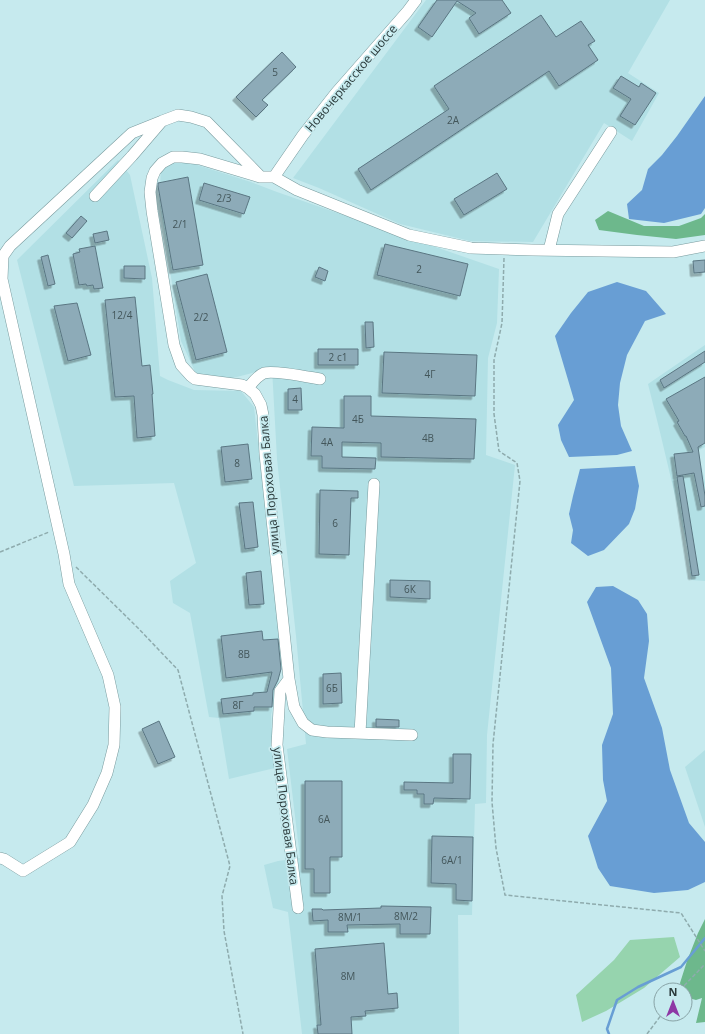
<svg xmlns="http://www.w3.org/2000/svg" width="705" height="1034" viewBox="0 0 705 1034" font-family="'Open Sans',sans-serif">
<defs>
<filter id="shadow"><feDropShadow dx="-3.5" dy="3.5" stdDeviation="0" flood-color="#0004"/></filter>
</defs>
<rect width="100%" height="100%" fill="#c6eaee"/>
<path fill="#b2e0e5" d="M426,0H670L628,73L659,93L632,141L604,123L533,242L470,241L400,224L319,188L293,178Z
M118,160L130,175L152,278L160,376L168,380L194,390L241,391L254,407L280,639L282,664L271,715L275,768L229,779L219,718L209,717L190,613L173,603L170,581L196,563L174,483L74,486L17,260Z
M170,161L191,163L251,182L277,192L499,269L497,323L488,358L486,455L515,465L487,735L486,803L475,804L472,915H458L459,1034H302L288,912L273,908L264,865L278,861L300,858L287,749L306,744L296,636L277,459L272,368L233,378L197,376L181,341L159,200L161,169Z
M705,345V447L698,451L705,482V581L691,580L687,546L659,428L648,384Z
M705,750V827L685,767Z"/>
<path fill="#96d4ae" d="M674,937L680,957L644,988L606,1011L582,1022L576,995L614,960L630,940Z"/>
<path fill="#6db88c" d="M608,211L644,226H679L701,218L705,214V235L676,239L637,235L599,230L595,220Z
M705,919V1022L696,1023L702,998L696,1000L685,997V990H682L680,983L687,961L698,933Z"/>
<path fill="#689ed4" d="M705,96V208L701,214L664,223L629,219L627,204L642,190L648,169L662,155L677,136Z
M617,282L646,291L666,314L645,321L627,355L620,383L618,405L621,426L632,451L617,455L569,457L561,440L558,425L574,400L555,336L571,313L588,292Z
M635,466L639,486L635,509L629,524L604,550L588,556L571,543L573,530L569,514L573,496L580,469Z
M613,586L638,600L647,614L649,641L644,678L662,728L670,770L689,823L705,842V882L688,890L654,893L610,886L598,868L588,836L607,801L603,780L602,745L613,714L611,668L587,602L596,587Z"/>
<g fill="none" stroke-linecap="round" stroke-linejoin="round">
<path stroke="#689ed4" stroke-width="2.5" d="M609,1034L607,1029L617,1000L638,987L681,967L705,938"/>
</g>
<path fill="#8dabb8" stroke="#5a7682" filter="url(#shadow)" d="M437,0H502L511,13L479,34L469,18L476,13L457,1L432,37L418,27Z
M541,15L556,37L581,21L595,41L588,45L598,60L559,86L549,71L371,190L358,169L449,109L434,86Z
M282,52L296,67L262,100L268,105L256,117L236,97Z
M621,76L639,87L641,83L656,93L635,125L620,116L631,99L613,88Z
M497,173L507,189L464,215L454,199Z
M188,177L203,265L173,270L158,186V183Z
M204,183L250,197L244,214L199,200Z
M81,216L87,221L72,238L66,233Z
M107,231L109,240L95,243L93,234Z
M385,244L468,264L460,296L377,275Z
M95,246L103,288L94,289L93,285L87,286L86,284L79,285L73,254L80,252L79,249Z
M48,255L55,284L48,286L41,257Z
M705,260V272L694,273L693,261Z
M124,266H145V279L124,278Z
M319,267L328,271L325,281L315,277Z
M207,274L227,352L196,360L176,282Z
M135,297L142,366L150,365L153,394H152L155,436L137,438L134,396L115,397L105,300Z
M77,303L91,355L68,361L54,306Z
M365,322H373L374,347L366,348Z
M318,349H358V365H318Z
M705,351V362L664,388L660,380Z
M384,352L477,355L475,396L382,393Z
M705,377V443L698,447L705,496V506L701,507L694,473L677,476L674,454L693,452L686,436H685L677,422L679,421L666,399Z
M301,388L302,410H288V389Z
M344,396H371V416L476,419L474,459L381,457V443L342,442V457L376,458L375,469L322,468V456H311L312,427L344,428Z
M248,444L252,479L225,482L221,447Z
M683,476L699,575L692,576L677,477Z
M320,490L358,491V498H351L349,555L319,554Z
M253,502L258,547L245,549L239,503Z
M261,571L264,604L249,605L246,573Z
M390,580L430,581V599L390,597Z
M262,631L263,640L278,639L281,669L278,680L273,690L272,707H254V711L223,714L221,699L253,695V693L267,692L272,672L226,678L221,636Z
M341,673L342,703L323,704V674Z
M376,719L399,720V727H376Z
M159,721L175,757L158,764L142,729Z
M453,754H471L470,799L434,798L433,804H424V794H417V790H404V782L453,783Z
M305,781H342V857H330V893H314V869H305Z
M432,836L473,837L472,901L456,900V884L431,883Z
M381,906L431,907L430,934H400V924L347,925L348,932H328V920L313,921L312,909H322L323,910L381,908Z
M384,943L388,994L397,993L398,1008L365,1011L366,1016L351,1017L352,1034H318L317,1025H321L315,949Z"/>
<g fill="none" stroke-linecap="round" stroke-linejoin="round">
<g stroke="#799b9e" stroke-width="12">
<path id="minor" d="M274,177L303,135L336,93L407,12L416,0
M95,196L132,156L162,121L178,115L191,117L207,122L260,176
M549,250L558,214L611,132
M248,388C253,382 257,376 264,373C274,370 308,377 320,379
M289,679L294,707L303,723L312,730L327,732L412,735
M360,733L374,484
M0,858L4,859L23,871L70,842L93,805L107,773L114,745L115,707L108,675L69,584L64,554L2,279L3,256L10,246L132,133L162,121
M298,908L277,745L280,691L289,679L265,454L263,415L261,405L255,394L248,388L242,385L226,383L195,379L191,376L181,365L174,345L152,211L150,192L152,178L155,171L162,163L173,157H182L200,159L260,177H274L297,190L409,235L471,248L532,250L673,252L705,246"/>
</g>
<path stroke="#8eabad" stroke-width="1.5" stroke-dasharray="4 2" stroke-linecap="butt" d="M504,258L502,323L494,360V414L499,451L517,463L520,481L493,744L492,802L496,848L505,895L681,913L705,951
M0,552L49,532
M76,567L138,628L178,670L230,866L222,896L224,931L243,1034
M680,990L705,964
M647,1034L662,1014"/>
<use href="#minor" stroke="#fff" stroke-width="11"/>
</g>
<g text-anchor="middle" dominant-baseline="central" stroke-width="3.5" stroke-linejoin="round" paint-order="stroke">
<g font-size="10" fill="#43565a">
<text x="275" y="72">5</text>
<text x="453" y="120">2А</text>
<text x="224" y="198">2/3</text>
<text x="180" y="224">2/1</text>
<text x="419" y="269">2</text>
<text x="122" y="315">12/4</text>
<text x="201" y="317">2/2</text>
<text x="338" y="357">2 с1</text>
<text x="430" y="374">4Г</text>
<text x="295" y="399">4</text>
<text x="358" y="419">4Б</text>
<text x="428" y="438">4В</text>
<text x="327" y="442">4А</text>
<text x="237" y="463">8</text>
<text x="335" y="523">6</text>
<text x="410" y="589">6К</text>
<text x="244" y="654">8В</text>
<text x="332" y="688">6Б</text>
<text x="238" y="705">8Г</text>
<text x="324" y="819">6А</text>
<text x="452" y="860">6А/1</text>
<text x="406" y="916">8М/2</text>
<text x="350" y="917">8М/1</text>
<text x="348" y="976">8М</text>
</g>
<g font-size="12" fill="#2a393a" stroke="#c6eaee">
<text transform="translate(351 78) rotate(-50)">Новочеркасское шоссе</text>
<text transform="translate(269 485) rotate(-95)">улица Пороховая Балка</text>
<text transform="translate(286 816) rotate(83)">улица Пороховая Балка</text>
</g>
</g>
<g transform="translate(673 1002)"><circle r="19" fill="#c6eaee" stroke="#88a3a6"/>
<path d="M0-3L7 15L0 10L-7 15Z" fill="#8e38a5"/>
<text y="-6" font-size="11" font-weight="bold" text-anchor="middle" fill="#2a393a">N</text>
</g>
</svg>
